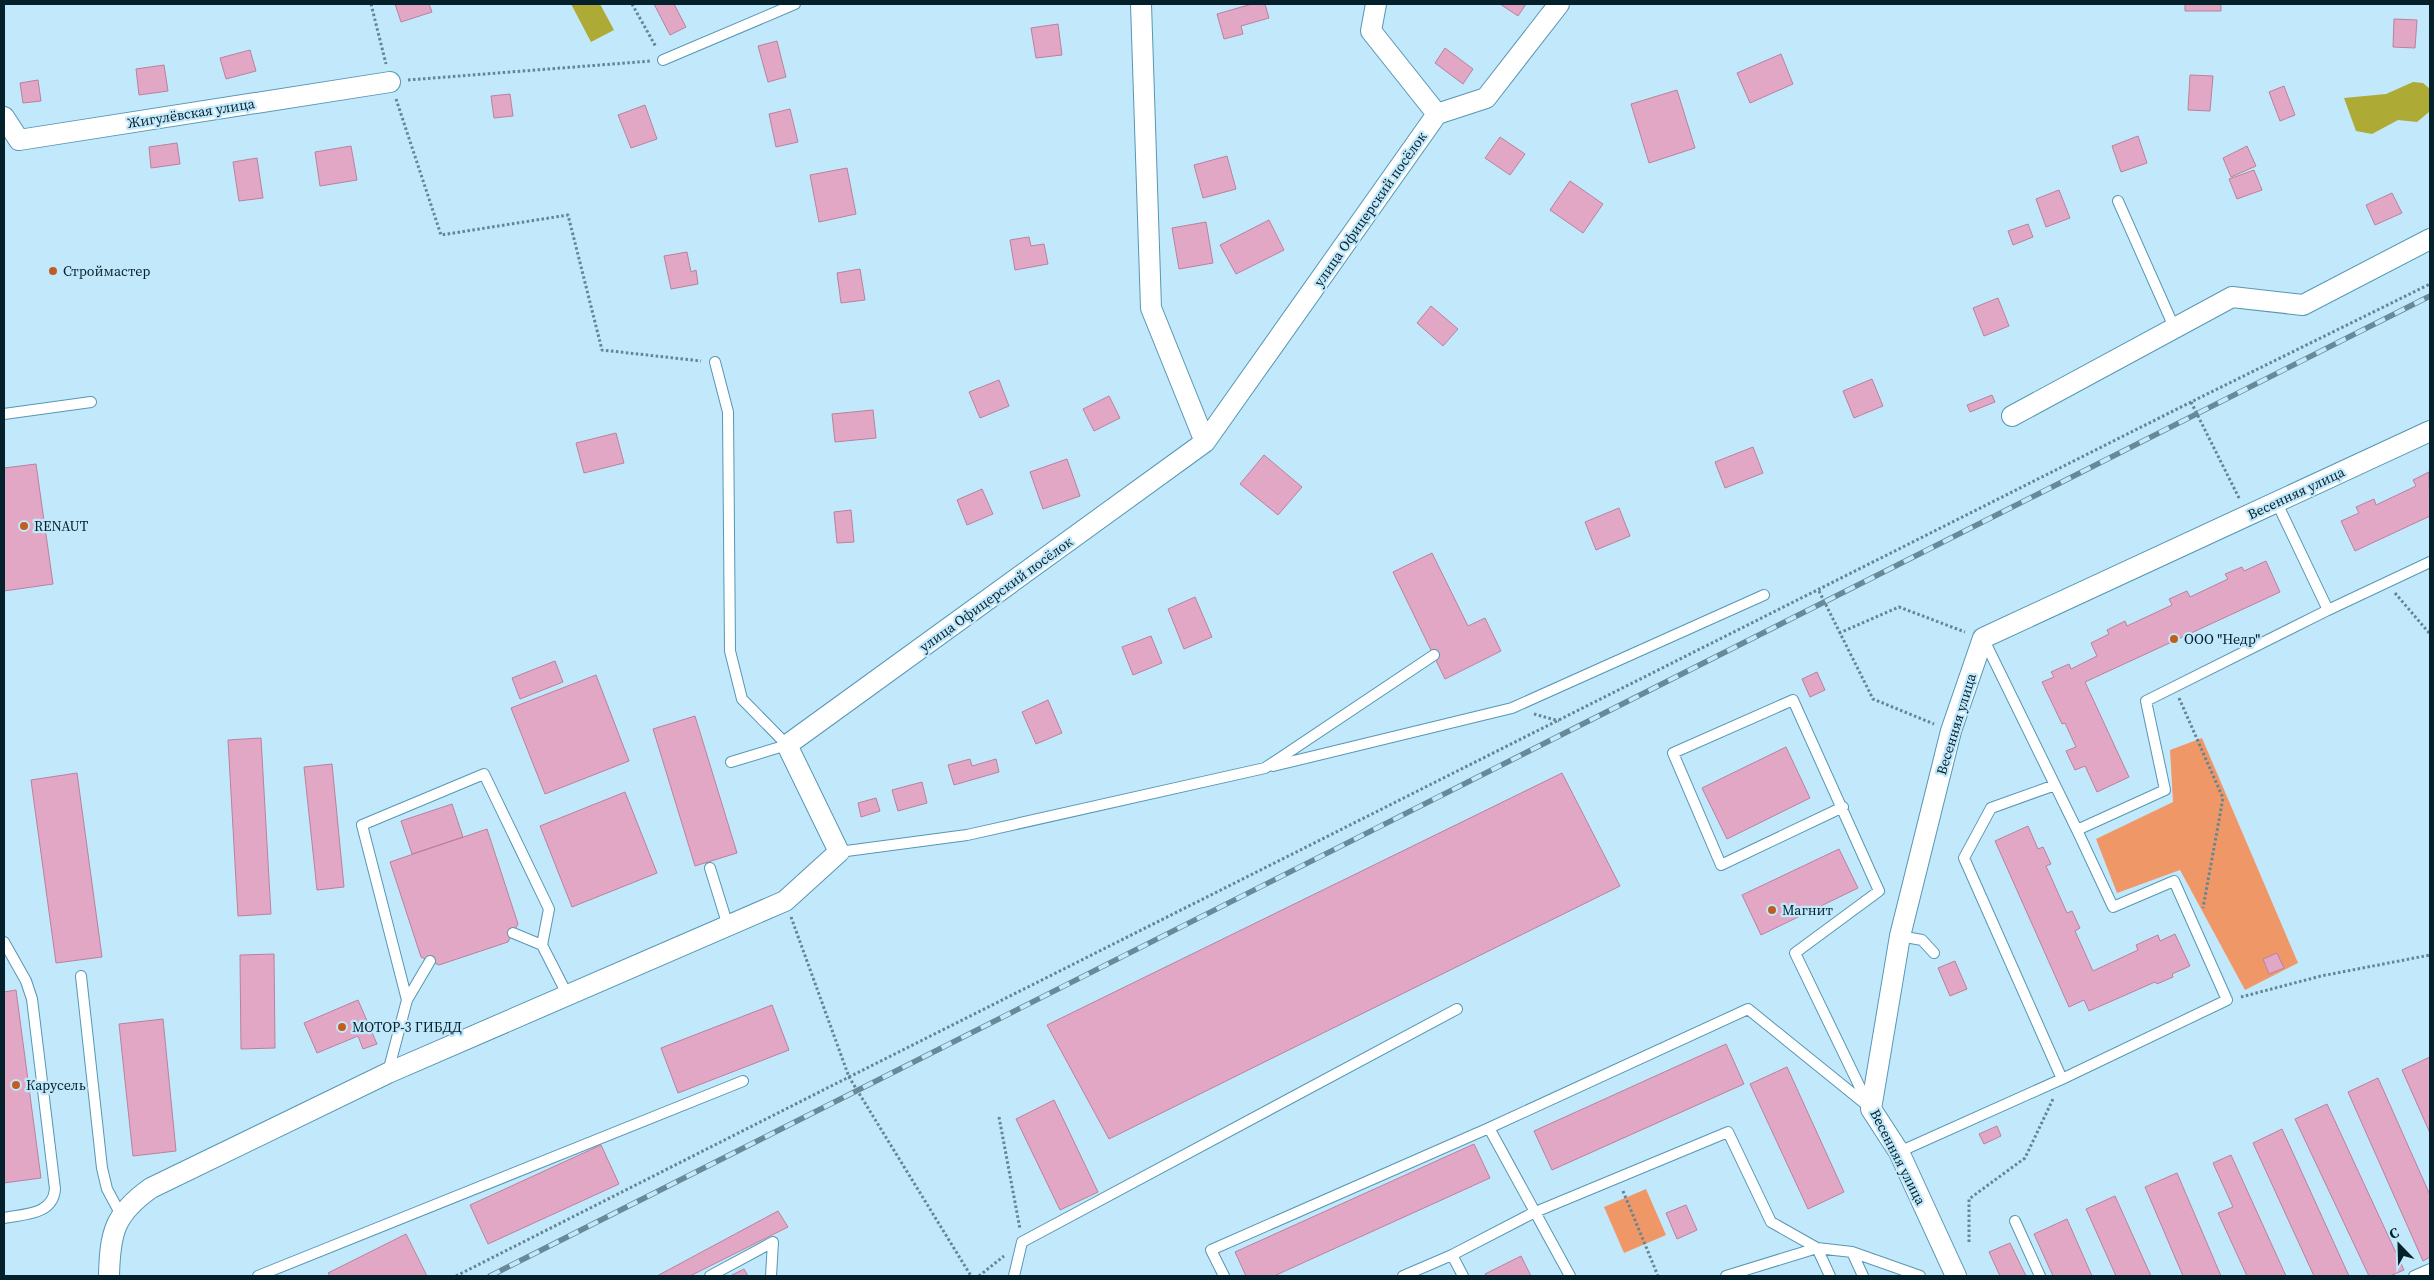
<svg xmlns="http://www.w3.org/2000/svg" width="2434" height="1280" viewBox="0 0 2434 1280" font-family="'Source Serif 4',serif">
<rect width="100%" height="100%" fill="#c2e8fb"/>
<path fill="#f09768" d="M2202,738L2298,963L2245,990L2180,870L2117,893L2096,839L2173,802L2170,750Z
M1646,1189L1666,1235L1624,1253L1604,1207Z"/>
<path fill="#adab35" d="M571,4H600L614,30L591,42Z
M2413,82L2423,83L2430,89L2429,112L2417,122L2398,120L2372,134L2356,131L2344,98L2386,94Z"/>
<path fill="#e2a7c4" stroke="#ba819d" d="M395,4H429L432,12L401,22Z
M654,4H674L686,27L670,35Z
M1252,4H1265L1269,18L1241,26L1243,34L1224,39L1217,14Z
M1500,4H1526L1518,16Z
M2185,4H2221V11H2185Z
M2394,19L2417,20L2415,48L2393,47Z
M1058,24L1062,55L1036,58L1031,28Z
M777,41L786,77L768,82L758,46Z
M1445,48L1473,69L1463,84L1435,63Z
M250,50L256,71L226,79L220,58Z
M1781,54L1793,84L1750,103L1737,73Z
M164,65L168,91L139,95L136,69Z
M2190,75L2213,76L2210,111L2188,110Z
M38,80L41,101L23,103L20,83Z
M2284,86L2295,115L2280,121L2269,92Z
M1677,90L1695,148L1649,163L1631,104Z
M510,94L513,116L494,118L491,96Z
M645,105L657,139L631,148L618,115Z
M790,109L798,142L776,147L769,114Z
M2138,136L2147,163L2121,172L2112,146Z
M1500,137L1525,154L1510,175L1485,158Z
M177,143L180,164L151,168L149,147Z
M351,146L357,180L320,186L315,152Z
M2247,146L2256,166L2231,177L2223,158Z
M1227,156L1236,189L1203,198L1194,165Z
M257,158L263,198L239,201L233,162Z
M847,168L856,214L819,222L810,175Z
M2254,170L2262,190L2237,199L2229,179Z
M1570,181L1603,204L1583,233L1550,210Z
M2059,190L2070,218L2046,227L2036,199Z
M2392,193L2402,213L2375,225L2366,205Z
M1269,220L1284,250L1236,274L1220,245Z
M1206,222L1213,263L1179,269L1172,228Z
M2028,224L2033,237L2013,245L2008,231Z
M1029,237L1031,246L1044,244L1048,264L1015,270L1010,240Z
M687,252L691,272L696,270L698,284L671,289L664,256Z
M860,269L865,300L841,303L837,273Z
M1998,298L2009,326L1984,336L1973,308Z
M1431,306L1458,329L1443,346L1417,323Z
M1872,379L1883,406L1854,418L1843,391Z
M999,380L1009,406L980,418L969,392Z
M1992,395L1995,402L1970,412L1967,405Z
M1109,396L1120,418L1094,431L1083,409Z
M873,410L876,438L835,442L832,414Z
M616,433L624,463L584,473L576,443Z
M1753,447L1763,473L1725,488L1715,462Z
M1264,455L1302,487L1278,515L1240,484Z
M1067,459L1080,496L1043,509L1030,472Z
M36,464L53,584L4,591V468Z
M2429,472L2430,516L2355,551L2341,521L2359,513L2356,507L2374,499L2376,505L2416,486L2413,480Z
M982,489L993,514L967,525L957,500Z
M1619,508L1630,536L1596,550L1585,522Z
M851,510L854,542L837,543L834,512Z
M1432,553L1468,626L1485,618L1501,651L1445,679L1393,572Z
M2266,561L2280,592L2085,682L2129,777L2097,792L2085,766L2075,770L2066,751L2076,747L2065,723L2062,724L2042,682L2054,677L2051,672L2069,664L2071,669L2097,656L2091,643L2109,634L2107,630L2125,621L2127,626L2172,605L2169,599L2187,591L2190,597L2228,579L2225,574L2242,567L2244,571Z
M1195,597L1212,637L1184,649L1168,609Z
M1151,636L1162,663L1133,675L1122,647Z
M555,661L563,682L520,699L512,678Z
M1817,672L1825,690L1810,697L1802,679Z
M596,675L629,761L545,794L511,708Z
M1048,700L1062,733L1036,744L1022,712Z
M695,716L737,853L695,866L653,729Z
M261,738L271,914L238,916L228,740Z
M1786,747L1810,798L1727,839L1702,788Z
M970,759L972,766L996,759L999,772L954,785L948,765Z
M332,764L344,887L317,890L304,767Z
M77,773L102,957L56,963L31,780Z
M1562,773L1620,886L1109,1139L1047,1025Z
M922,782L927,803L898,811L892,790Z
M625,792L657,873L572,907L540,826Z
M876,798L880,811L861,817L858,803Z
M452,804L463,837L412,854L401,821Z
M2028,826L2038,849L2043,847L2051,864L2046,866L2067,913L2072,911L2080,928L2075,931L2093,971L2138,950L2136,945L2158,935L2160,941L2175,934L2190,966L2172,974L2173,977L2157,984L2155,982L2089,1011L2084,1000L2069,1007L1995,841Z
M487,829L518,924L508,942L439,965L421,957L390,862Z
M1839,849L1858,888L1761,935L1742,895Z
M2277,953L2284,968L2269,974L2263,959Z
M274,954L275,1048L241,1049L240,955Z
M1955,961L1967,989L1950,996L1938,968Z
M16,990L41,1178L4,1183V992Z
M358,1000L377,1044L363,1049L358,1036L317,1053L304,1023Z
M772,1005L789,1050L678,1093L661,1048Z
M163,1019L176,1151L133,1156L119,1024Z
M1726,1044L1744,1084L1552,1170L1534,1131Z
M2430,1057V1133L2402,1070Z
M1787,1067L1844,1192L1808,1209L1750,1084Z
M2378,1078L2430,1195V1257L2423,1261L2348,1092Z
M1054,1100L1098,1192L1060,1210L1016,1119Z
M2327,1104L2404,1270L2390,1276H2369L2295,1119Z
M1997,1126L2001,1136L1984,1144L1979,1134Z
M2282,1129L2349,1276H2314L2253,1143Z
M1474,1144L1490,1178L1274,1276H1246L1235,1252Z
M601,1145L619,1184L488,1244L470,1205Z
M2231,1155L2286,1276H2247L2218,1213L2233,1207L2213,1163Z
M2177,1173L2221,1276H2183L2145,1187Z
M2115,1196L2151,1276H2116L2086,1209Z
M1686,1205L1697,1230L1677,1239L1666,1213Z
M778,1211L788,1227L690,1276H657Z
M2067,1219L2092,1276H2053L2034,1234Z
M406,1234L427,1276H330L328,1273Z
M2010,1243L2026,1276H2000L1989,1252Z
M1521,1256L1531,1276H1486L1485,1274Z
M744,1269L748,1276H730Z"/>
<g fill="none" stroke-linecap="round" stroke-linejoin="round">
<g stroke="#5697b4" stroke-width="12">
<path id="service" d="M663,60L795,4
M2118,201L2174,327
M715,362L728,412L730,651L742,699L787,745L731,762
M4,414L91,402
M2277,503L2328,610
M1984,640L2077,830
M1273,766L1512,708L1764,595
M2055,785L1991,808L1964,858L2062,1079
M1843,807L1721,865L1673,753L1793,700L1879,891L1795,953L1869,1106
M839,852L967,835L1265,768L1434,655
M710,868L728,926
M513,933L542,945
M1900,936L1922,940L1934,953
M4,942L26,981L32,999L55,1189C53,1215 24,1214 4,1218
M81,976L102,1168L107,1189L121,1215
M407,1000L430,961
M388,1072L407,1000L362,825L484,774L549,909L542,945L568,996
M1489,1128L1748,1009L1868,1106
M1899,1152L2062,1079L2227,1000L2174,881L2113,907L2077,830L2165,790L2146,701L2328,610L2430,562
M2015,1221L2040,1276
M1852,1252L1863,1276
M1452,1255L1463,1276
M258,1276L743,1081
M710,1276L773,1242L771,1276
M1014,1276L1022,1242L1457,1009
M1224,1276L1211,1250L1489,1128L1570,1276
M1403,1276L1452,1255L1533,1213L1728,1132L1771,1222L1817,1248L1852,1252L1920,1276
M1726,1276L1817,1248L1830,1276
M2414,1276L2430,1269"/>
</g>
<g stroke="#5697b4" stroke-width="22">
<path id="minor" d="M1141,4L1151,308L1205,442
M1376,4L1371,31L1437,114
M4,117L19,140L390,82
M2012,416L2232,297L2303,305L2430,239
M109,1276C110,1233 114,1214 151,1188L388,1073L785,901L839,852L787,745L1205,442L1437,114L1486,98L1559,4
M1956,1276L1899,1152L1871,1109L1900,936L1951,731L1983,638L2430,431"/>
</g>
<path stroke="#648594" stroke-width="3" stroke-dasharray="2.5 2.5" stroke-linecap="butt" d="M371,4L386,64
M632,4L656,47
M408,80L651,61
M396,99L441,235L568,215L602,350L701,361
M2191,402L2240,500
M1819,591L1873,699L1934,724
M2395,593L2430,634
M1839,633L1899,607L1965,632
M2179,698L2223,798L2203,908
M1534,714L1559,721
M791,917L849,1077L2191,402L2430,284
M2241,997L2321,976L2430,955
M999,1117L1020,1229
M1623,1191L1658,1276
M1969,1242V1199L2025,1158L2053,1099
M456,1276L849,1077L971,1276
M979,1276L1004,1256"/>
<use href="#service" stroke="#fff" stroke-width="10"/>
<use href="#minor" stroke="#fff" stroke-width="20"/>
<g stroke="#678998" stroke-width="5.5">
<path id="rail" d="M490,1276L2430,296"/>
</g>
<use href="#rail" stroke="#c2e8fb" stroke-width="4" stroke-dasharray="11" stroke-linecap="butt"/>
</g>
<g fill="#c05e21" stroke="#c2e8fb" stroke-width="2">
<circle cx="53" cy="271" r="5"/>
<circle cx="24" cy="526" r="5"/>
<circle cx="2174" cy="639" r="5"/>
<circle cx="1772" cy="910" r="5"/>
<circle cx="342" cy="1027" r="5"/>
<circle cx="16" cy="1085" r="5"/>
</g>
<g text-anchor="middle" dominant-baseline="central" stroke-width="4.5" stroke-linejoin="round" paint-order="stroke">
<g font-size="14" fill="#04202b" stroke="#c2e8fb">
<text transform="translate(191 113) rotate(-9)">Жигулёвская улица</text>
<text transform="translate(1370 209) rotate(-55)">улица Офицерский посёлок</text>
<text transform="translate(2296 493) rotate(-25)">Весенняя улица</text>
<text transform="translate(996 594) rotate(-36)">улица Офицерский посёлок</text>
<text transform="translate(1956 724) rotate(-73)">Весенняя улица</text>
<text transform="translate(1898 1157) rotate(63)">Весенняя улица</text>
</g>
<g font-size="14" fill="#04202b" stroke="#c2e8fb" text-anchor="start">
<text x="63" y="271">Строймастер</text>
<text x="34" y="526">RENAUT</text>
<text x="2184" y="639">ООО "Недр"</text>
<text x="1782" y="910">Магнит</text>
<text x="352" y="1027">МОТОР-3 ГИБДД</text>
<text x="26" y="1085">Карусель</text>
</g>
</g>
<rect width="2434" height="1280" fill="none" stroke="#04202b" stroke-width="10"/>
<g transform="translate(2399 1245) rotate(337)" stroke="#c2e8fb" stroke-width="4" paint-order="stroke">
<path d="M0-4L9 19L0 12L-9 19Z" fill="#04202b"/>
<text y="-8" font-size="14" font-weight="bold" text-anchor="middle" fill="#04202b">С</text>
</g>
</svg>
